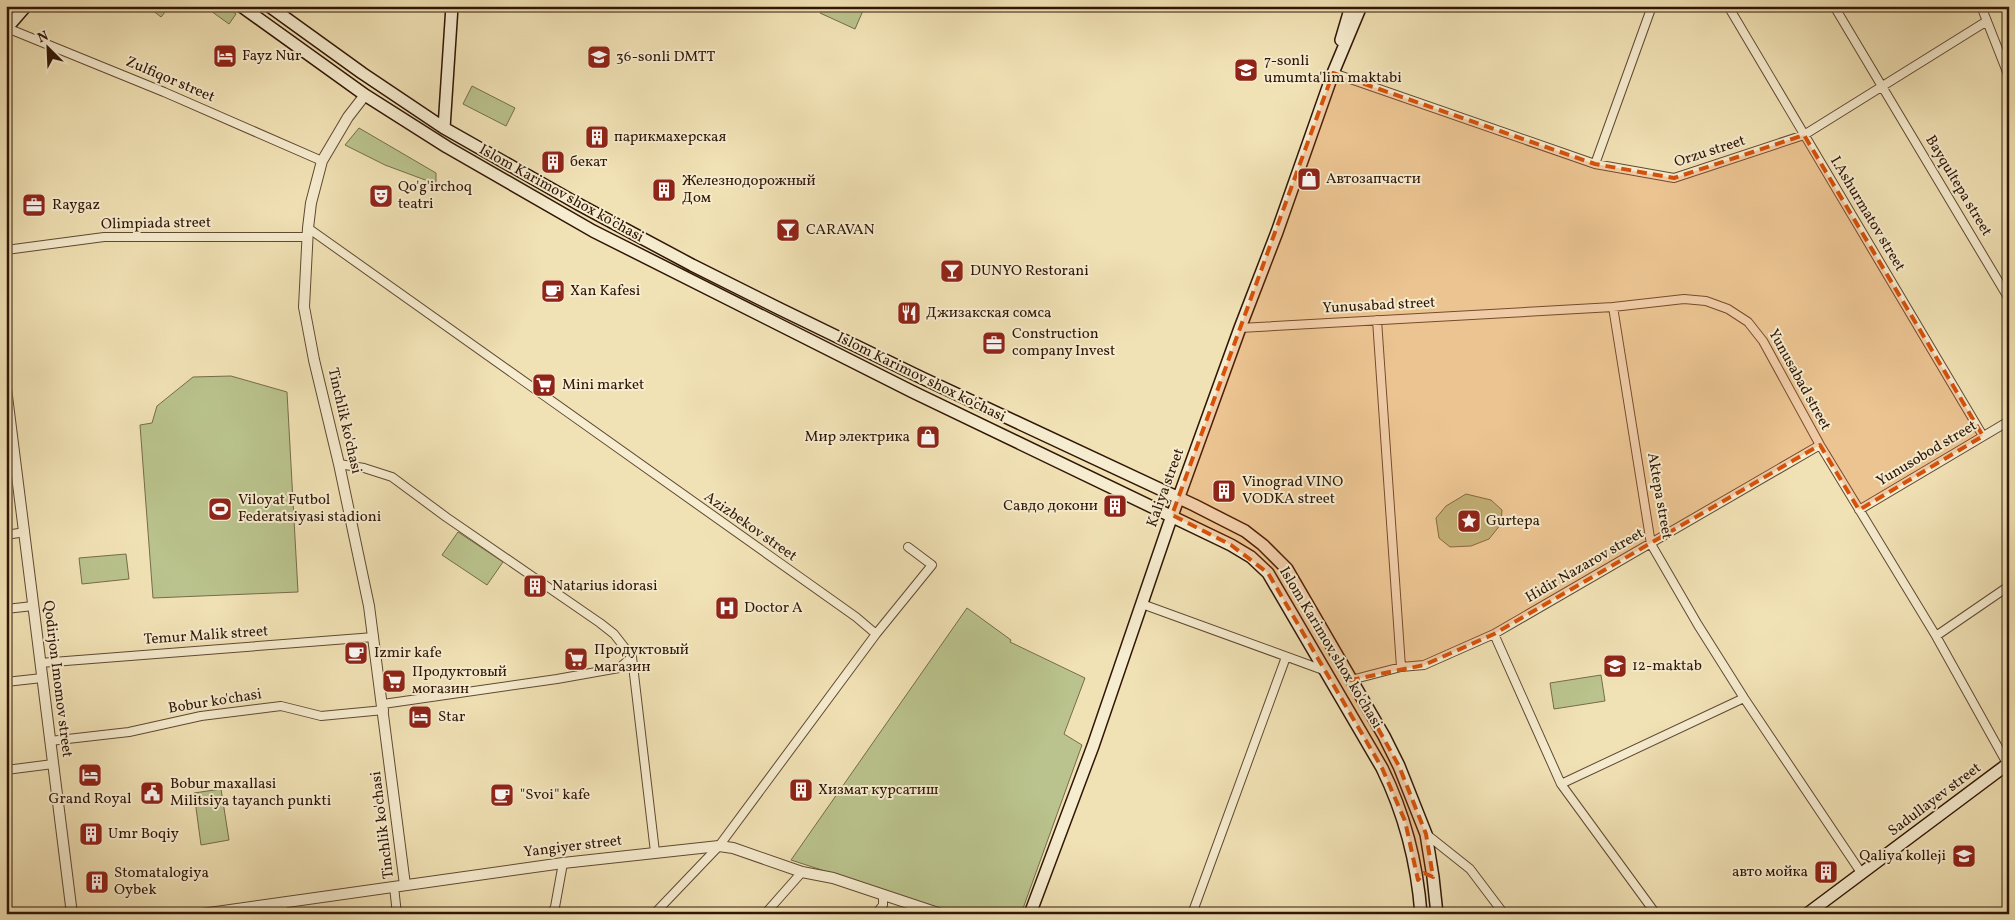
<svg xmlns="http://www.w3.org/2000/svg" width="2015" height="920" viewBox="0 0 2015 920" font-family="Vollkorn,serif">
<rect width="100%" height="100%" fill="#f1e2b5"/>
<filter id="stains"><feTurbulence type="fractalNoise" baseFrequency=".004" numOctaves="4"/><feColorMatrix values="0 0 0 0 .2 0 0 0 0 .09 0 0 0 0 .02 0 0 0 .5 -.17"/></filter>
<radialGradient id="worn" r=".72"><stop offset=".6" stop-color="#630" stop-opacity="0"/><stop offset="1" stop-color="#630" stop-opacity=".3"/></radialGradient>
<path fill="#bac38d" stroke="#756c4a" d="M147,6H170L161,17Z
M215,6H226L236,14L229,24L211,11Z
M823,6H865L855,29L820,13Z
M472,86L515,108L506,126L463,104Z
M359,128L436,173V184L385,165L345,145Z
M231,376L287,392L298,592L153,598L140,425L152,423L157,406L193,377Z
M1466,494L1491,500L1502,510L1501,524L1489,539L1471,546L1450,547L1439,538L1436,518L1446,506Z
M458,532L503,562L487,585L442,555Z
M126,554L129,579L82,584L79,558Z
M967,608L1011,640L1010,642L1085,678L1064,734L1082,745L1021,914H957L791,860Z
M1601,675L1605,701L1554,709L1550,683Z
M221,789L229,840L201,845L194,793Z"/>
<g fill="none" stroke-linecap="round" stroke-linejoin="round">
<g stroke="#604932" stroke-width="10">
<path id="minor" d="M1728,6L1983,436
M1834,6L2009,299
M1981,6L2009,77
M7,28L164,92L322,161
M1333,73L1595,164L1674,178L1804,135L1987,21
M1595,164L1652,6
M308,228L856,617L876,634L719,846L654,914
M6,250L104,237H307
M1613,307L1651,544L1698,625L1744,698L1862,874
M1377,320L1401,667
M1240,328L1613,307L1684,299L1706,301L1728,309L1748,322L1763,341L1820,445L1936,636L2009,767
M339,464L364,468L392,477L446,517L600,623L614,634L632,657
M1859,510L2009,421
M6,535L25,532
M1142,604L1326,671
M6,609L33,606
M876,634L932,565L908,547
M1494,634L1561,784L1656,914
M1936,636L2009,586
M40,663L374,637
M1351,680L1401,667L1424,665L1494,634L1820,445
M6,682L42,678
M383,704L557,679L619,668L632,657L655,852
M50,741L129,732L201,716L281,706L321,716L384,710
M6,770L53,764
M1561,784L1744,698
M1426,834L1470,869L1504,914
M394,887L397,914
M282,902L283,914
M551,914L555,907L563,863
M765,914L802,872
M876,914L883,905V895
M1192,914L1286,657"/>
</g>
<g stroke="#604932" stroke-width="12">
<path id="tertiary" d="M365,95L348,117L322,161L311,203L308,228L304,307L314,360L339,464L369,606L405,885
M6,388L72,914
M202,914L563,863L719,846L733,848L802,872L833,878L941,914"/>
</g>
<g stroke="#301606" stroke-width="14">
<path id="secondary" d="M241,6L365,95L447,147L593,231L913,392L1231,545L1251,557L1268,573L1382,768C1405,815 1417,861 1421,914
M269,6L362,73L444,128L578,204L692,265L780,309L920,377L1194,505L1245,531L1263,545L1287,569L1384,736L1399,766L1426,834L1433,877L1437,914
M6,10L10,6
M6,29L26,6
M1341,40L1351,6
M444,128L452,6
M1030,914L1093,746L1168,527L1240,328L1277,232L1333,73L1361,6
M1807,914L2009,763"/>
</g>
<use href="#minor" stroke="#f6eccf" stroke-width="8"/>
<use href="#tertiary" stroke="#f6eccf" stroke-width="10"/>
<use href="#secondary" stroke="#f6eccf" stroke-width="11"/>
</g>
<path fill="#d6520b" fill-opacity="0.2" stroke="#d6520b" stroke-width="4" stroke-dasharray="10 6" stroke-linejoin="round" d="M1333,73L1595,164L1674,178L1804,135L1983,436L1859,510L1820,445L1494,634L1424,665L1351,680L1399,766L1426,834L1433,877L1424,873L1418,880L1405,821L1382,768L1268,573L1231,545L1172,515Z"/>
<defs>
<g id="hotel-square" transform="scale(1.25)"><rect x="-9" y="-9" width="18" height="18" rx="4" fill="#8f2418" stroke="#f6eccf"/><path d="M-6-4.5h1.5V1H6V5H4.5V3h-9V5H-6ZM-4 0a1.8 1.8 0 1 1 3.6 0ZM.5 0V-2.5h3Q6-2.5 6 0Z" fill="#fff"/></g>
<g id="school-square" transform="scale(1.25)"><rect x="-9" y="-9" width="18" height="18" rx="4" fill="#8f2418" stroke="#f6eccf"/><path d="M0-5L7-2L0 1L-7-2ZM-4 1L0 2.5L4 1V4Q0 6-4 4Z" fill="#fff"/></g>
<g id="building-square" transform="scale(1.25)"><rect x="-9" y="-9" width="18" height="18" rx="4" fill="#8f2418" stroke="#f6eccf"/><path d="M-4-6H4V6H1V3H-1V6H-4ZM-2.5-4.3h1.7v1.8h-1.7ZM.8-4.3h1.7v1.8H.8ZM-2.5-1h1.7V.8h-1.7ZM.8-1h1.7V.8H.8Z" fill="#fff"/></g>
<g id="shop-square" transform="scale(1.25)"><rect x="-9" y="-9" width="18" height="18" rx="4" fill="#8f2418" stroke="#f6eccf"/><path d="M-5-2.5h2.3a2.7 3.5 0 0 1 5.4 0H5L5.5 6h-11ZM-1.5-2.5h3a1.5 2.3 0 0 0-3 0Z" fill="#fff"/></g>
<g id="theatre-square" transform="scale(1.25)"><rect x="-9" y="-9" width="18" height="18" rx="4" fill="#8f2418" stroke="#f6eccf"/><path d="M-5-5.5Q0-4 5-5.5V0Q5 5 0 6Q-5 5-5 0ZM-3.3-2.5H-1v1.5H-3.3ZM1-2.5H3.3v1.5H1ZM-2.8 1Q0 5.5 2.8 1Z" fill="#fff"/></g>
<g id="office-square" transform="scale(1.25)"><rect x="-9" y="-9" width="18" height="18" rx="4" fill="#8f2418" stroke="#f6eccf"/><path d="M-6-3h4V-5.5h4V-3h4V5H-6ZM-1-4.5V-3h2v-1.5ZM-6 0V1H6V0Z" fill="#fff"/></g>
<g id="bar-square" transform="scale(1.25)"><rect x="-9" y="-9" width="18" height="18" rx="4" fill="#8f2418" stroke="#f6eccf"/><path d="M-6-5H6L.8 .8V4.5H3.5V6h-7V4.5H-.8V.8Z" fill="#fff"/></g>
<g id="cafe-square" transform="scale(1.25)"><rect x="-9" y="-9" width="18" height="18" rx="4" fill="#8f2418" stroke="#f6eccf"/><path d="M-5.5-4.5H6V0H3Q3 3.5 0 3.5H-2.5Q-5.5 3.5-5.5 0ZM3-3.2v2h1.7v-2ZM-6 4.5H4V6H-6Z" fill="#fff"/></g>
<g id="restaurant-square" transform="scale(1.25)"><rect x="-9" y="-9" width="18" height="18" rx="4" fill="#8f2418" stroke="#f6eccf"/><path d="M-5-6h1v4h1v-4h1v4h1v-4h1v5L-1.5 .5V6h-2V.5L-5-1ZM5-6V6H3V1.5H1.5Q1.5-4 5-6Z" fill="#fff"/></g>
<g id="supermarket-square" transform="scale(1.25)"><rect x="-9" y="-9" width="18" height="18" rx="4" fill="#8f2418" stroke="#f6eccf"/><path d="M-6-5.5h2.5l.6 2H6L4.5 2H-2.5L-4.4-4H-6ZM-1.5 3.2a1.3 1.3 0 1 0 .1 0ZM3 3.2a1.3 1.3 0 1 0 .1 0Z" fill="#fff"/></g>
<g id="stadium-square" transform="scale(1.25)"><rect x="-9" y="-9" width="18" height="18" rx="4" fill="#8f2418" stroke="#f6eccf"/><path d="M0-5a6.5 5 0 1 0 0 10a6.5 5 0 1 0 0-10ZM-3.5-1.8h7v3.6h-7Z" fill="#fff"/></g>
<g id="sight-square" transform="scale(1.25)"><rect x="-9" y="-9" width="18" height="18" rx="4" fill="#8f2418" stroke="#f6eccf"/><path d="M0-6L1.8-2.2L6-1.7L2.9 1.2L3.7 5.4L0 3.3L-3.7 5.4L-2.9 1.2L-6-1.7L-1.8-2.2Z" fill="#fff"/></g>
<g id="hospital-square" transform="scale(1.25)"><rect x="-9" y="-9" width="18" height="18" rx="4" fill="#8f2418" stroke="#f6eccf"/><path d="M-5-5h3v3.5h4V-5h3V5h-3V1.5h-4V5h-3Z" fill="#fff"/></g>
<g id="civic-square" transform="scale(1.25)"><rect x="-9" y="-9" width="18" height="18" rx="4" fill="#8f2418" stroke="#f6eccf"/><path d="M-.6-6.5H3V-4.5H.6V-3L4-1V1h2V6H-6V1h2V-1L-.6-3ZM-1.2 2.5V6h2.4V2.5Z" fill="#fff"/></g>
<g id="university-square" transform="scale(1.25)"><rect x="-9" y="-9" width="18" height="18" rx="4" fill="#8f2418" stroke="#f6eccf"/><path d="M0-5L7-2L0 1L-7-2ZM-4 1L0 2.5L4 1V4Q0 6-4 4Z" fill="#fff"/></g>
</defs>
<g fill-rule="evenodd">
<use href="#hotel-square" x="225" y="56"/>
<use href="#school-square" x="599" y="57"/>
<use href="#school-square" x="1246" y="70"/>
<use href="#building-square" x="597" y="137"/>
<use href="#building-square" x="553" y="162"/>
<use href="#shop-square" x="1309" y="179"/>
<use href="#building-square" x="664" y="190"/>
<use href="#theatre-square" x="381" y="196"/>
<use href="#office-square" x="34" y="205"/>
<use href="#bar-square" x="788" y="230"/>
<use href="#bar-square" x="952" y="271"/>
<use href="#cafe-square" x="553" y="291"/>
<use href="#restaurant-square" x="909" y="313"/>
<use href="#office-square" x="994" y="343"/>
<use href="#supermarket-square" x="544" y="385"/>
<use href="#shop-square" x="928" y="437"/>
<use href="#building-square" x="1224" y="491"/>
<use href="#building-square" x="1115" y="506"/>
<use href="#stadium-square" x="220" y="509"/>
<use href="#sight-square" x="1469" y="521"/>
<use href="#building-square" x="535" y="586"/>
<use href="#hospital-square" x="727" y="608"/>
<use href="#cafe-square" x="356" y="653"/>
<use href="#supermarket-square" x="576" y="659"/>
<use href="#school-square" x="1615" y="666"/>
<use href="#supermarket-square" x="394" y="681"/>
<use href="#hotel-square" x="420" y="717"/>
<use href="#hotel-square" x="90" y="775"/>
<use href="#building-square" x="801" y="790"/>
<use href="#civic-square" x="152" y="793"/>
<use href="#cafe-square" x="502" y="795"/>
<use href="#building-square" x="91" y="834"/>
<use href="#university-square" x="1964" y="856"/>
<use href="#building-square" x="1826" y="872"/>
<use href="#building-square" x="97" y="882"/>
</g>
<g text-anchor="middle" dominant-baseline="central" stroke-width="4" stroke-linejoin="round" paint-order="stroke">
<g font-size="15" fill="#301606" stroke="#f6eccf" text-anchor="start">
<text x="242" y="56">Fayz Nur</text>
<text x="616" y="57">36-sonli DMTT</text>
<text x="1264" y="61">7-sonli<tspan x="1264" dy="17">umumta'lim maktabi</tspan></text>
<text x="614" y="137">парикмахерская</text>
<text x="570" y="162">бекат</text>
<text x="1326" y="179">Автозапчасти</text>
<text x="682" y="181">Железнодорожный<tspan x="682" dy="17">Дом</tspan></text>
<text x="398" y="187">Qo'g'irchoq<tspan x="398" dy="17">teatri</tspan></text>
<text x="52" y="205">Raygaz</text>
<text x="806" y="230">CARAVAN</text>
<text x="970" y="271">DUNYO Restorani</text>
<text x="570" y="291">Xan Kafesi</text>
<text x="926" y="313">Джизакская сомса</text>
<text x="1012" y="334">Construction<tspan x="1012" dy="17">company Invest</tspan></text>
<text x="562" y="385">Mini market</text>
<text x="910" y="437" text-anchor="end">Мир электрика</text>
<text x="1242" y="482">Vinograd VINO<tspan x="1242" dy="17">VODKA street</tspan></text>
<text x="238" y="500">Viloyat Futbol<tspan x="238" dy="17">Federatsiyasi stadioni</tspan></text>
<text x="1098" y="506" text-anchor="end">Савдо докони</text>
<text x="1486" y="521">Gurtepa</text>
<text x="552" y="586">Natarius idorasi</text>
<text x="744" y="608">Doctor A</text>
<text x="594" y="650">Продуктовый<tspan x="594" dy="17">магазин</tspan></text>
<text x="374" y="653">Izmir kafe</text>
<text x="1632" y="666">12-maktab</text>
<text x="412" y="672">Продуктовый<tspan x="412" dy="17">могазин</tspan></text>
<text x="438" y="717">Star</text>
<text x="170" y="784">Bobur maxallasi<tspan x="170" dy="17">Militsiya tayanch punkti</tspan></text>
<text x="818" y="790">Хизмат курсатиш</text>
<text x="520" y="795">"Svoi" kafe</text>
<text x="90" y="799" text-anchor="middle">Grand Royal</text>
<text x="108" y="834">Umr Boqiy</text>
<text x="1946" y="856" text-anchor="end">Qaliya kolleji</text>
<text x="1808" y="872" text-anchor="end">авто мойка</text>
<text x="114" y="873">Stomatalogiya<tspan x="114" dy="17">Oybek</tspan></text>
</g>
<g font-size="15" fill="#301606" stroke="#f6eccf">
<text transform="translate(170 80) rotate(23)">Zulfiqor street</text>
<text transform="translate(1710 152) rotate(-18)">Orzu street</text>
<text transform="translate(1958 186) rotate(59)">Bayqultepa street</text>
<text transform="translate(561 194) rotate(29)">Islom Karimov shox ko'chasi</text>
<text transform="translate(1867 214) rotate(59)">I.Ashurmatov street</text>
<text transform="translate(156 224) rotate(-1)">Olimpiada street</text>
<text transform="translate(1379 306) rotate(-3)">Yunusabad street</text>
<text transform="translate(921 378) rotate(26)">Islom Karimov shox ko'chasi</text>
<text transform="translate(1799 380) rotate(61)">Yunusabad street</text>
<text transform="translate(344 421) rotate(77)">Tinchlik ko'chasi</text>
<text transform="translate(1927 454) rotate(-31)">Yunusobod street</text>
<text transform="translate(1166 488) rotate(-70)">Kaliya street</text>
<text transform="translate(1659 496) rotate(80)">Aktepa street</text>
<text transform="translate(750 527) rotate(35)">Azizbekov street</text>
<text transform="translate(1585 566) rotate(-30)">Hidir Nazarov street</text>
<text transform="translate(206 636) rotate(-4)">Temur Malik street</text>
<text transform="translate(1330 648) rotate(59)">Islom Karimov shox ko'chasi</text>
<text transform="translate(57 679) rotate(83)">Qodirjon Imomov street</text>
<text transform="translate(215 702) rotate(-9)">Bobur ko'chasi</text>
<text transform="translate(1935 800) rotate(-37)">Sadullayev street</text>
<text transform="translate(383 825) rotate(-97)">Tinchlik ko'chasi</text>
<text transform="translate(573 847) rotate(-7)">Yangiyer street</text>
</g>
</g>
<rect width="2015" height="920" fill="none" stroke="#f1e2b5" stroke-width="25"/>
<rect x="8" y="8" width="2000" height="905" fill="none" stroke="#301606" stroke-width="2.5"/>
<rect x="12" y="12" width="1990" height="895" fill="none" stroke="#301606"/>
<g transform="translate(48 48) rotate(336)" stroke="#f6eccf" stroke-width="4" paint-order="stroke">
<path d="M0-4L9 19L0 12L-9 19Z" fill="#301606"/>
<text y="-8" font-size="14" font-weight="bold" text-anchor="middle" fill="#301606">N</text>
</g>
<rect width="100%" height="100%" filter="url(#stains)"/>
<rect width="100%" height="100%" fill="url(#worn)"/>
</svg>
